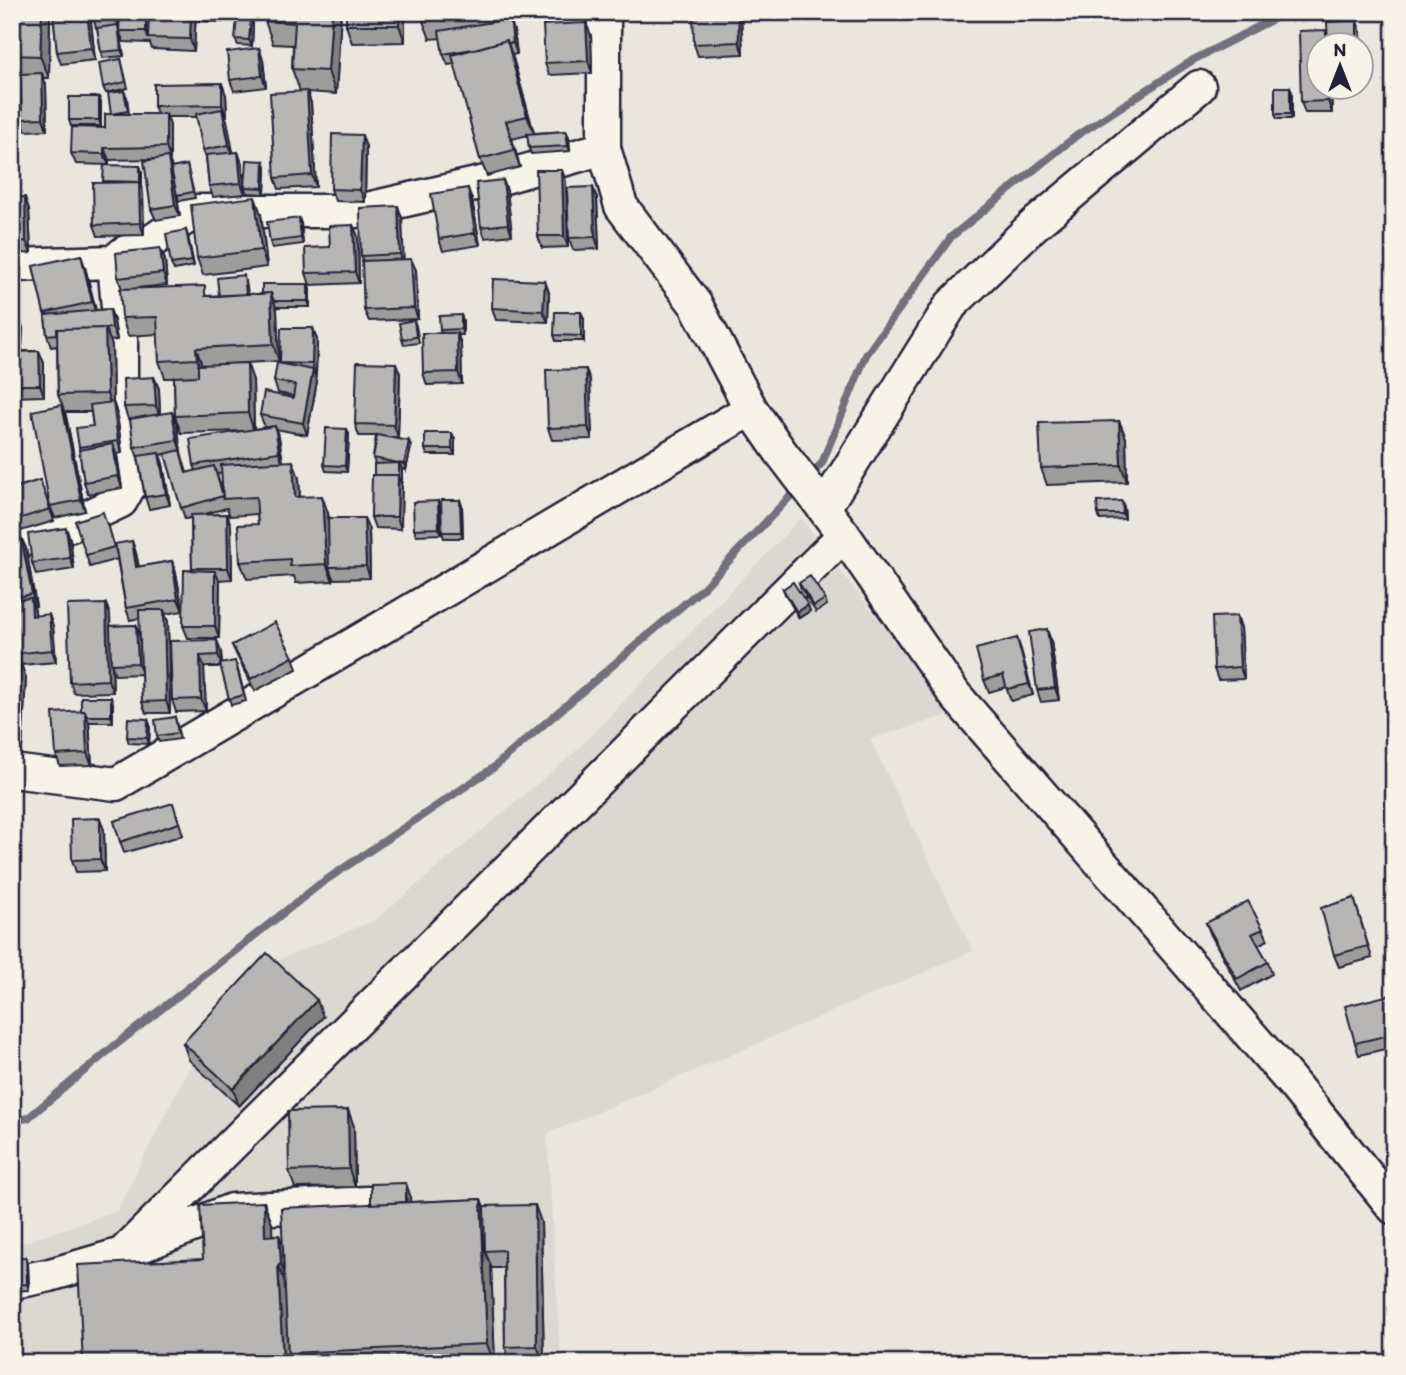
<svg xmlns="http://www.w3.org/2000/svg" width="1406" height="1375" viewBox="0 0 1406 1375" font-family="Itim,sans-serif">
<rect width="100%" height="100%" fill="#eae6de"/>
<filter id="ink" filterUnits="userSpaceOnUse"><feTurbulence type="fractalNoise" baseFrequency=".0143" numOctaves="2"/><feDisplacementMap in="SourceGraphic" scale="14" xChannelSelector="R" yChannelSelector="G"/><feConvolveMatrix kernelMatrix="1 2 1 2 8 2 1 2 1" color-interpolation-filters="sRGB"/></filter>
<g filter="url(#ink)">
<path fill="#dbd8d2" d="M801,518L847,579L953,714L870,739L973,951L547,1134L561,1363H14L19,1244L117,1211L185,1075L247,973L375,920L575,752Z"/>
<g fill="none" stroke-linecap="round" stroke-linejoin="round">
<path stroke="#716f7b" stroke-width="8" d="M809,477L822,463L866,355L951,237L1076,136L1193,60L1287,12
M12,1121L28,1118L113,1047L320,884L493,768L703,588L800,486"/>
<g stroke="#22223b" stroke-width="37">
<path id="minor" d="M604,12V148L621,206L696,305L751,409
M12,265L114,262L124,253L152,241L196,211H358L498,179L604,148
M824,508L951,305L1034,225L1199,87
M12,543L71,525L121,501L131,483L135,469L126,435L121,397V341L114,262
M12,771L116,784L405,614L751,409L780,451L844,535L955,695L1289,1079L1394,1208
M133,1249L232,1210L367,1203
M12,1283L50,1275L122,1254L844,535"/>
</g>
<use href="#minor" stroke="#f7f3e8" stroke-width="32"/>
</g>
<path fill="#9e9d9c" stroke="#22223b" stroke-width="2" fill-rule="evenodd" d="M12,12H49L50,16L49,78H43L46,85L47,130L26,131L22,119L20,77H17L16,99H12Z
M53,12H90L95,60L61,64L57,52Z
M92,12H117L119,29L120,12H196L194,51L152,49L150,43L124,42L120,34L124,56L103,58L101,52L98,28H96Z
M223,12V22L199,21L197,15Z
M242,12H341L336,94L307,92L311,103L316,187L279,189L275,178L300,91L292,69L293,45L273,44L265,21L266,17L243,16Z
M405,12V42L352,43L346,25Z
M422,12H505L506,20L510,19L514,31L517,54L512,55L534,133L566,131L569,137L570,151L531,154L529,148L528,135L512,139L520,167L487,176L480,159L455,64L448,65L443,54L441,38L430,39L423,21Z
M616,12H655V16L618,18Z
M741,15L743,54L698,56L694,44Z
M253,24L252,46L238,45L235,39Z
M1361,33L1363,94H1333L1331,89L1332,113H1305L1301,102ZM1361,46V88H1319Z
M591,35L592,73L549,75L545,63Z
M259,48L263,60L266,87L234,91L230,80Z
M121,59L128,88L106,93L103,87Z
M1290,87L1292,93V119H1277L1275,114Z
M124,91L127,97L129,114H157L154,106L226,95L227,116H225L233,153L238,152L242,164L245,194L213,197L209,186L206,158L203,150L197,117H167L170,125V159H169L172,168L187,165L195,198L179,201L175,186L180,216L156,220L151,209L155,159L109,160V165L76,164L71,153L105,128L111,114Z
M99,97L101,103V126H71L69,120Z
M366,147L365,202L335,201L331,189Z
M264,161L266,167L265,194L248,193L245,187Z
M140,166L142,172V187H141L143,193L144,235L98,236L94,225L104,183L103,181Z
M503,180L507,191L512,235L485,238L481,227Z
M566,181L568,247L542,248L538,236Z
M12,198L29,209L31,253L12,254Z
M597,198L599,249L573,250L569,238Z
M472,200L480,245L443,251L439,239Z
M261,214L267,267L203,275L197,258Z
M299,218L301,224L303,244L272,248L270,242Z
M402,218L403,259L416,270L418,319L369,321L364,310L363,261L361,256Z
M353,225L358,237L359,283L310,285L306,273L330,247Z
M186,230L194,266L174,270L171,264Z
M160,248L165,260L167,285L136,288L208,296H219L246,281L248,294H262L308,284L310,289V307H276L277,310L279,361L228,364L253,380L254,429L265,427L260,415L293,398V396L278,393L274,381L280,364L313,328L317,340L316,375H315L317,381L307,435L276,429L279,437L283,462L299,478L300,497L328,513L329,518L369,529L370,578L334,579L332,576L333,581L296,583L294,576L247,579L240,562L258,524L257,514L230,516L227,508L201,515L227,514L231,526L232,579L218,580L220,582L219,638H188L183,626L192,571L191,518L185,519L165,454L160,455L163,464L170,505L149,509L145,497L138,458L134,447L130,419H128L124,407L154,377L159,389L160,414L177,424L181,452L187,473L196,471L194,465L240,431L181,433L175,416L174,378H165L159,361L158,334L128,336L122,318V289L118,278ZM222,473L223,493L217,474Z
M33,266L85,267L96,310L110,309L114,321L117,340L110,341L112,345L113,402L117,414L122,453L117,454L122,488L88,494L84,482L79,447L93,426L91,412H65L85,511L55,518L50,506L62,405L58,395L57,346L51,347L47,335L45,316Z
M545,281L549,293L548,322L496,320L492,308Z
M461,315L463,321V335H458L461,345L462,384L427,385L423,373L441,333L440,330Z
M584,318V341H556L554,335Z
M414,320L416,326L419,343L404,345L402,339Z
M12,321L23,328L22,346H21L22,351H39L44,363V396L12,397Z
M400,374L398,437H382L409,441L411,447L406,470L401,469V529L375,528L371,517L375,464L373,458L376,436H359L355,424Z
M590,380L592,439L552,440L548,428Z
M1119,421L1126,438L1127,482L1047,485L1041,468Z
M349,435L347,472L326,471L324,465Z
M455,439V455H427L425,449Z
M40,480L54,521L14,533L12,529V489Z
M460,500L462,506L463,538H444L442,532Z
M438,501L440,507L441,534L416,535L414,529Z
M1124,507L1125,519L1100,520L1098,514Z
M108,524L117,555L132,541L136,553L139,567L172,561L176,573L183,611L165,614L168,622L170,713H146L142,702L141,674L115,675L112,666L113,692L74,693L70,682L106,604L110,615V626L136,625L140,637V618L130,620L126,608L117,559L90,567L86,555Z
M66,528L70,539L74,569L36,575L32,563Z
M12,538L26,548L36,606H34L35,615L53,626L56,662L21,665L26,678L22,749H12V661H15L12,654Z
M799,583L825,599L827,605L816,612L801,589Z
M783,589L810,611L799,618L785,594Z
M1237,616L1241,628L1244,679L1218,680L1214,669Z
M1017,638L1021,650L1033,695L1011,701L1006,687L989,692L984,680Z
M170,641L221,652L222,664L237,666L246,701L231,705L221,667H204L206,711L176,712L172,700Z
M1051,641L1059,700L1041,702L1037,690Z
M232,645L293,657L297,669L255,691L237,656Z
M113,703V722H89L92,765L60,766L56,755L81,711Z
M175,717L180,739L159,742L157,736Z
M150,725L149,744L129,743L127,737Z
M177,815L183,835L124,853L114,821Z
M104,830L105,871L76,872L72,860Z
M1354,898L1372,958L1339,967L1334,955Z
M1206,923L1263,929L1268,940L1258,945L1268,962L1272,974L1241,991L1211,935Z
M1394,994V1047L1359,1055L1355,1043Z
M323,1017L239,1106L189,1060L183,1043Z
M348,1110L354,1127L355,1187L295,1188L289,1171Z
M410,1195V1202L481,1199L484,1209L541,1222L544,1363H511L505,1347L504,1268H491V1266L495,1363H291L290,1360V1363H83L203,1259L264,1202L272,1224V1235H279L283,1245L371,1204Z
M26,1257L28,1263L29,1290L14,1291L12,1285Z"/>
<path fill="#817f7f" stroke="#22223b" stroke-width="2" d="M42,12H49L50,16L49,78L40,56Z
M87,12H90L95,60L91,48Z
M114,12H117L119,26L114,14Z
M146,12H150L148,38L146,31Z
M191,12H196L194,51L190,39Z
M332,12H341L336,94L328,71Z
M399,12H405V42L399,25Z
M500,12H505L507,32L501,14Z
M738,12H740L741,15L743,54L739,42Z
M251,18L253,24L252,46L249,40Z
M510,19L514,31L517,54L513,43Z
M1357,21L1361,33L1363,94L1361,87V46H1357Z
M586,23L591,35L592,73L588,61Z
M118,25L120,31L124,56L121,50Z
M507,40L513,58L534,133L527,116Z
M259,48L263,60L266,87L262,76Z
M12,66L17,77L16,99L12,88Z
M42,73L46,85L47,130L43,118Z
M222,83L226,95L227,116L222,105Z
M1290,87L1292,93V119L1290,114Z
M1327,88H1331V89L1332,113L1328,101Z
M307,91L311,103L316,187L312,175Z
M99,97L101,103V126L99,120Z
M222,109L227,120L234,157L229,145Z
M166,114L170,125V159L166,147Z
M506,121L512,139L520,167L514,150Z
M566,131L569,137L570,151L568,146Z
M362,135L366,147L365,202L360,190Z
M104,148L109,160V165L104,154Z
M238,152L242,164L245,194L241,183Z
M168,157L172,169L180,216L175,205Z
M264,161L266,167L265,194L263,188Z
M140,166L142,172V187L140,182Z
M562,170L566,181L568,247L564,236Z
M503,180L507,191L512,235L508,224Z
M139,182L143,193L144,235L140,223Z
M593,187L597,198L599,249L595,237Z
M468,188L472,200L480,245L475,233Z
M25,197L29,209L31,253L26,241Z
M255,197L261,214L267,267L261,250Z
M398,206L402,218L404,266L400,254Z
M299,218L301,224L303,244L301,238Z
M353,225L358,237L359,283L355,272Z
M186,230L188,236L194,266L192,261Z
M160,248L165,260L167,285L163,273Z
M81,255L85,267L96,313L92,302Z
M411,259L416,270L418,319L414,308Z
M545,281L549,293L548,322L543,311Z
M308,284L310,289V307L308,301Z
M271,293L277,310L279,361L273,344Z
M110,309L114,321L117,340L112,328Z
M581,312L584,318V341L581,336Z
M461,315L463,321V335L461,329Z
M21,322L23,328L22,346L20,340Z
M105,328L112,345L113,402L117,414L122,453L118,441L113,412L107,394Z
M313,328L317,340L316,375L312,364Z
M457,333L461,345L462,384L458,372Z
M18,337L22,349V363L18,352Z
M196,348L202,365L203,376L197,359Z
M39,351L44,363V396L40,385Z
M247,363L253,380L254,431L248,413Z
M396,363L400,374L398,437L394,425Z
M586,369L590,380L592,439L588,427Z
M313,370L317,381L307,435L303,423Z
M154,377L159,389L160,417L156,406Z
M62,405L66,416L85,511L81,500Z
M172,412L177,424L181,452L177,440Z
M1119,421L1126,438L1127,482L1121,465Z
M275,426L279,437L283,464L279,452Z
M347,429L349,435L347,472L345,466Z
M452,433L455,439V455L452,449Z
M409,441L411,447L406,470L404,464Z
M113,444L117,456L122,488L118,476Z
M159,453L163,464L170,505L166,494Z
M293,461L299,478L301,515L295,497Z
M399,463L402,469V483L399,477Z
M398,475L402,487L401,529L397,517Z
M322,496L328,513L332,567H329L332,576L333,581L326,564Z
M460,500L462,506L463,538L461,532Z
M438,501L440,507L441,534L439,528Z
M1122,501L1124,507L1125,519L1123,514Z
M227,514L231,526L232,579L228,568Z
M364,518L369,529L370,578L366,566Z
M66,528L70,539L74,569L70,558Z
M21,537L26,548L36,606L32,594Z
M132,541L136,553L141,579L136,567Z
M172,561L176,573L183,611L178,599Z
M215,571L220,582L219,638L215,626Z
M31,598L35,610L36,627L32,616Z
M106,604L110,615L113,692L108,680Z
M808,605L810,611L799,618L797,612Z
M164,610L168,622L170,713L166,701Z
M49,614L53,626L56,662L52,650Z
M1237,616L1241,628L1244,679L1240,667Z
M136,625L140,637L142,674L138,663Z
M1047,629L1051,641L1059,700L1055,688Z
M1017,638L1021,650L1033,695L1029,684Z
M217,640L221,652L222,667L218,655Z
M200,656L204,667L206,711L201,699Z
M20,661L26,678L22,749L16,732Z
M111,697L113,703V722L111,716Z
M85,711L89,722L92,765L87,753Z
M148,719L150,725L149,744L147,738Z
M100,818L104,830L105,871L100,859Z
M317,1000L323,1017L239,1106L233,1089Z
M348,1110L354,1127L355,1187L349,1169Z
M406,1183L410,1195L411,1224L407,1212Z
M481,1199L489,1221L485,1251L491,1266L495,1363H494L487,1344Z
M264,1202L272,1224L273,1258L265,1236Z
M535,1205L541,1222L544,1363L537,1346Z
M279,1235L288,1258L289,1287L281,1264Z
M26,1257L28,1263L29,1290L27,1284Z
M278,1265L287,1287L288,1353L290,1363H283Z"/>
<path fill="#b8b6b5" stroke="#22223b" stroke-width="2" d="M12,12H42L40,56L12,55Z
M53,12H87L91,48L57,52Z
M92,12H114V14L92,16Z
M120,12H146V31H119Z
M149,12H191L190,39L148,38Z
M197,12H221V16L197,15Z
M266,12H332L328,71L292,69L295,23L265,21Z
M346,12H399V25H346Z
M422,12H500L501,14L423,21Z
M693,12H738L739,42L694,44Z
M237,17L251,18L249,40L235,39Z
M510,19L513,43H507V40L479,48L443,54L439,31Z
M1357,21V46H1328L1327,22Z
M586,23L588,61L545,63L543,25Z
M118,25L121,50L101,52L97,28Z
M1326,30V46H1319V88H1327L1328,101L1301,102L1299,31Z
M507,40L527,116L506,121L514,150L480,159L452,55Z
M259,48L262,76L230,80L227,52Z
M121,59L126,82L103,87L99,63Z
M42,73L43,118L22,119L20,74Z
M222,83V105L154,106V84Z
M1275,87H1290V114H1275Z
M124,91L128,111L111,114L108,93Z
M307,91L312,175L275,178L270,93Z
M69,97H99V120H69Z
M222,109L229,145L203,150L196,114Z
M105,114H166V147L104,148V154L71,153L72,127L105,128Z
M566,131L568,146L529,148L527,134Z
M332,134L362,135L360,190L331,189Z
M238,152L241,183L209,186L206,155Z
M168,157L175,205L151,209L144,161Z
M247,160L264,161L263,188L245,187Z
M104,165L140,166V182L103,181Z
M187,165L193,192L177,195L171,168Z
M536,170H562L564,236H538Z
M503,180L508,224L481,227L476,183Z
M139,182L140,223L94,225L93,183Z
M593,187L595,237L569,238L567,188Z
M468,188L475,233L439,239L431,194Z
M25,197L26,241L12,242V198Z
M255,197L261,250L197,258L191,205Z
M398,206L400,254L361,256L360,208Z
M299,218L301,238L270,242L267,222Z
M353,225L355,272L306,273L305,248L330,247L329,226Z
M186,230L192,261L171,264L166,234Z
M160,248L163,273L118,278L116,253Z
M81,255L92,302L44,313L33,266Z
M411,259L414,308L364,310L362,261Z
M244,275L246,294L219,296L217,278Z
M493,279L545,281L543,311L492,308Z
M262,284H308V301H274L271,293L262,294Z
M205,286V296L271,293L273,344L196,348L197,359L159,361L157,317L122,318L120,289Z
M110,309L112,328L57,329V334L47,335L45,315Z
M555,312H581V336L554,335Z
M461,315V329L440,330L439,316Z
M414,320L416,337L402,339L399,323Z
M12,321L21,322L20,340L18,337H12Z
M105,328L107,394L58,395L57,329Z
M281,328H313L312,364L280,363Z
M422,333H457L458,372L423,373Z
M12,337H18V352L39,351L40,385H12Z
M357,362L396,363L394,425L355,424Z
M247,363L248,413L175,416L174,377L198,376V365Z
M277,363L313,370L303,423L260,415L264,392L293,398L295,385L274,381Z
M586,369L588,427L548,428L546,370Z
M154,377L156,406L124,407L123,379Z
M113,402L118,441L79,447L76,428L93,426L90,405Z
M62,405L81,500L50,506L32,411Z
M172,412L177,440L134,447L130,419Z
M1119,421L1121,465L1041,468L1039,423Z
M275,426L279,452L194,465L190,439Z
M326,428L347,429L345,466L324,465Z
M425,433H452V449H425Z
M377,435L409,441L404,464L373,458Z
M113,444L118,476L84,482L79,450Z
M180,450L186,473L214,466L223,496L181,508L165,454Z
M159,453L166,494L145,497L138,456Z
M293,461L295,497L322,496L326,564L290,566V559L240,562L238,525L258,524L256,497L223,499L221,465Z
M399,463V477L398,475H374V464Z
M372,475H398L397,517H371Z
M40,480L50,509L12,521V489Z
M441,500H460L461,532H442Z
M438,501L439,528L414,529L413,502Z
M1122,501L1123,514H1098L1097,502Z
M103,512L114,547L86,555L75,521Z
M227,514L228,568H192L191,515Z
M328,518H364L366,566L329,567Z
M66,528L70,558L32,563L28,534Z
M21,537L32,594L12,598V538Z
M132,541L136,567L172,561L178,599L126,608L115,544Z
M184,570L215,571V626H183Z
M810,576L825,599L814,606L799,583Z
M793,582L808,605L797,612L783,589Z
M31,598L32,616L49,614L52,650L12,654V600Z
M106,604L108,680L70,682L67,605Z
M139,610H164L166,701L142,702Z
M1237,616L1240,667L1214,669L1212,617Z
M275,622L293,657L251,679L232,645Z
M136,625L138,663L111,664L110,626Z
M1047,629L1055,688L1037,690L1029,632Z
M1017,638L1029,684L1007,689L1003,675L984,680L976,649Z
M217,640L218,655L200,656L201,699L172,700L170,641Z
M12,661H20L16,732H12Z
M235,661L244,695L229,699L220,664Z
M81,697H111V716H87L85,711H81Z
M85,711L87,753L56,755L53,713Z
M175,717L178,733L157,736L155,720Z
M128,718L148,719L147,738L127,737Z
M173,803L179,823L120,842L114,821Z
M100,818V859L72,860L71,819Z
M1354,898L1368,946L1334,955L1321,908Z
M1248,901L1263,929L1252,934L1268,962L1237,979L1206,923Z
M267,953L317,1000L233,1089L183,1043Z
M1394,994V1034L1355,1043L1345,1006Z
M348,1110L349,1169L289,1171L288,1111Z
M406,1183V1202L371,1204V1184Z
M481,1199L487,1344L288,1353L281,1208Z
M264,1202L265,1236L279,1235L281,1264L278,1265L283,1363H83L78,1265L203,1259L200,1205Z
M535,1205L537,1346L505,1347L504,1250L485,1251L484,1206Z
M26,1257L27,1284L12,1285V1258Z"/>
</g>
<rect width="1406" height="1375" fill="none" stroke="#f7f3e8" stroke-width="42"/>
<rect x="21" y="21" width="1364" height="1333" fill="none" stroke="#22223b" stroke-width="2.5" filter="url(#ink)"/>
<g transform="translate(1340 66)"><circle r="33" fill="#f7f3e8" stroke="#a29fa3" stroke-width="2"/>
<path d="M0-5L12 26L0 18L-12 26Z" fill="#22223b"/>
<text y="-10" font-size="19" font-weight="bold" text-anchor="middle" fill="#22223b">N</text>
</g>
</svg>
